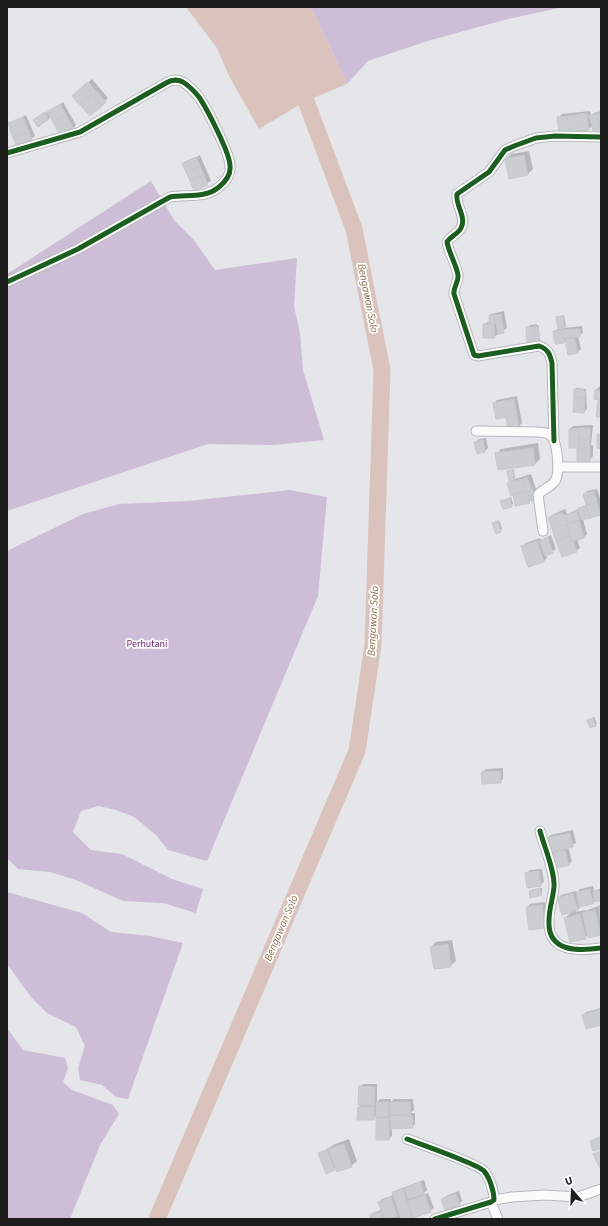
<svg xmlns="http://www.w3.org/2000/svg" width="608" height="1226" viewBox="0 0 608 1226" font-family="'Source Sans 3',sans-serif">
<rect width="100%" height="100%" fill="#e4e6ea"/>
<path fill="#cebdd6" d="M311,7H564L508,19L431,40L368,61L347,84Z
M151,181L174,220L193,239L215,270L297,258L294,306L300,333L303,370L324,440L274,445L208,444L7,511V274Z
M290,490L327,497L318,596L207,861L168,850L156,835L134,817L116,810L98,806L81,811L73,832L91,850L122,854L172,879L203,889L196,913L163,903L123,901L76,880L50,872L18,869L7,858V551L83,514L119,504L188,501Z
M7,892L82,913L111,932L150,936L183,943L128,1099L116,1097L102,1085L80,1080L78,1068L85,1046L76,1027L47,1013L31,997L7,964Z
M7,1028L23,1050L65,1058L68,1068L63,1082L72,1090L113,1105L119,1114L100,1145L70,1219H7Z"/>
<path fill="#d9c3bc" d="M186,7H311L347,84L306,101L259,129L229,76L217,48Z"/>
<path fill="#0003" fill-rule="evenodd" d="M92,79L108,98L90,115L77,93Z
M63,102L76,125L73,128L51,117L49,119L35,120Z
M590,111L591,116L594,113L601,111V128L593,125L589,129L559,117L562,114Z
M26,115L35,136L31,139L9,124Z
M529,151L533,169L528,174L506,159L511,154Z
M200,155L211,181L195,190L183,164Z
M504,311L507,328L494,337L484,324L490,321L491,314Z
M564,315L566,326L564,328L582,326L583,333L578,336L581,349L578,352L566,340L563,342L554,332L559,328L557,318Z
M537,324V326L539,325V340L527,328L530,325Z
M599,387H601V416H597L599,399L596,390Z
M576,388L586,389L587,409L584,412L575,390Z
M517,396L522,423L519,426L508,428L506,417L494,403L497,400Z
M593,425L591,445H593V456L590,460L578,447L570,429L573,426Z
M486,438L488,448L485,451L475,442L479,439Z
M538,443L540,459L535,464L498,469L496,454L501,449Z
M514,469L515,479L531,474L538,495L529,502L514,494L508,483L512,480L508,471ZM523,485H526L530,495L529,496Z
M597,489L601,501V514L583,519L587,534L584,537L577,539L580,548L576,551L549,518L552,515L565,509L567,514L587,505L584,495L587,491Z
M511,497L513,504L512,506L501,501Z
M499,520L502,529L496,532L493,523Z
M551,535L556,549L546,555L547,558L544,561L522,546L526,543L540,538L541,540Z
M594,717L597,724L595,725L588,720Z
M503,768V779L500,782L482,772L486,769Z
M573,830L576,843L568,847L572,861L569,864L551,854L555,850L547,839L550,835Z
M542,869L544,882L540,885L526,873L530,870Z
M593,886L594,891L601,888V900L581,906L575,912L585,910V911L601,905V935L589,937L588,934L585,938L565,918L572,911L558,898L561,895L576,891L577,893L580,889Z
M542,888V894L530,891L531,890Z
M545,902L548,923L545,927L527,908L530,904Z
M452,940L456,961L450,966L431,947L436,942Z
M601,1008V1024L583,1015L586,1012Z
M363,1084H377V1102L380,1099H391V1102L394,1099H413L414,1110L410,1113H415V1124L412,1127L392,1128V1136L389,1139H377L376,1116L373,1119L359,1107L361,1104L360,1087Z
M601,1136V1148L591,1141Z
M349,1139L357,1161L351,1166L335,1169L319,1154L335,1144Z
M424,1180L427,1190L422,1195L428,1193L434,1208L430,1211L408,1219H390L392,1217L387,1219H371L370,1216L373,1213L381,1210L379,1203L382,1199L394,1195L393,1193L397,1190Z
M459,1191L462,1201L459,1204L443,1199L446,1196Z"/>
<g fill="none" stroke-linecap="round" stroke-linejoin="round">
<path stroke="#d9c3bc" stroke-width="17" d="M157,1219L357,751L373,645L382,370L354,229L306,101L295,81"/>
</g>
<path fill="#cbced1" stroke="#c6c9cc" d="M88,82L106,102L102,106L84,85Z
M84,85L92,94L80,105L72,96Z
M92,94L102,106L90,116L80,105Z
M60,104L66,115L53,122L47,112Z
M45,112L49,119L38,127L33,120Z
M587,113L589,130L569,132L567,116Z
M601,113V129L600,130L596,114Z
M596,114L600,130L593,131L589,116Z
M66,115L74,129L61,137L53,122Z
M567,116L569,132L559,133L557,117Z
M23,117L29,132L13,138L8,123Z
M29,132L32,140L17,146L13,138Z
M524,155L528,175L509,179L505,159Z
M196,157L200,166L186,172L182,163Z
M200,166L204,175L190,181L186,172Z
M204,175L208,185L194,191L190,181Z
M501,314L504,333L498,334L494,315Z
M489,315H494V324H489Z
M563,316L565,328L558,329L556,317Z
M483,324H494L495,338H483Z
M538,326L540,341L535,342L534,327Z
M526,327H534L535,342H527Z
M580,329V337L562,338V330Z
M562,330L564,343L555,344L553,331Z
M574,337L578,353L568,355L565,339Z
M574,389L585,390V398L574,397Z
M595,390L601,391V400L594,399Z
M574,397L585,398L584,413L573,412Z
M514,399L517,416L496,419L493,403Z
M598,400H601V410L597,409Z
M597,409L601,410V417H596Z
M517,416L519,427L508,429L506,418Z
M579,428V448H569V429Z
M579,428H590V439H579Z
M597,434L601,435V449L597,448Z
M579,439H590V448H579Z
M483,440L485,452L477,454L474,442Z
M533,448L535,465L498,470L495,453Z
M577,448H590V461H577Z
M513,470L514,481H509L507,471Z
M527,477L536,499L531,501L523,479Z
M523,479L526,491L511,496L507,483Z
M528,491L530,503L515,506L513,494Z
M594,491L597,502L586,505L583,494Z
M510,498L512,507L503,509L500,501Z
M597,502L601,515L590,518L586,505Z
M586,505L590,518L586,519L582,507Z
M582,507L586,519L581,520L578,508Z
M577,511L579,520L567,524L564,515Z
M562,512L567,524L552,529L548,518Z
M579,520L584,538L571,542L567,524Z
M498,521L501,532L496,534L492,523Z
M567,524L571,535L556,541L552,529Z
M571,535L577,552L562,557L556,541Z
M548,538L553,553L545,556L539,541Z
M537,541L544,562L528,567L521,546Z
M593,718L596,726L590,728L587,720Z
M500,771L501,783L482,784L481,772Z
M570,833L573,847L549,853L546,838Z
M565,850L569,865L553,869L550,854Z
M539,871L541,886L527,888L525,873Z
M540,888L542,895L530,898L529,891Z
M590,889L593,904L579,907L576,892Z
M601,890V901L594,902L593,891Z
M573,893L578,910L562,915L557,898Z
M542,905L545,928L529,930L526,907Z
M599,906H601V935Z
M595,910L601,935L588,938L582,913Z
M580,914L586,939L570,942L564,918Z
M448,944L451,967L434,969L430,947Z
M601,1009V1025L586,1029L582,1015Z
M359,1086L375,1087L374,1106L358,1105Z
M376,1102H389L388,1117H376Z
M390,1102H410L411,1114L390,1115Z
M358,1107H374V1120H357Z
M412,1115L413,1128L391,1129L390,1116Z
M376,1118H389V1140H376Z
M601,1137V1149L593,1151L590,1141Z
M344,1144L352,1167L337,1172L328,1149Z
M327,1150L335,1170L326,1174L318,1153Z
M601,1151V1170L593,1154Z
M420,1182L424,1194L408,1199L404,1188Z
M403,1189L412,1219H401L392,1192Z
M456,1194L460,1205L445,1210L441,1199Z
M425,1195L431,1212L413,1218L407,1201Z
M391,1197L397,1216L384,1219L378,1202Z
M381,1212L383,1219H370L369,1215Z"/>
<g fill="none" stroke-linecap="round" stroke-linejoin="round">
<g stroke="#b7b8ba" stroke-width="11">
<path id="street" d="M7,153L80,132L166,83C171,80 177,79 183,82C189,86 195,92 199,97C207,109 230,153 230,166C231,174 225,182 219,187C205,199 186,194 170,197L78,249L7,282
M476,431L538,432C542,433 547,432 550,435C558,441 560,473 555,481C550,488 542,489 538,495L543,531
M554,441L552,363C550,354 548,349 539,346L478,356L474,355L454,294C453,287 459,282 458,275C456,264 449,253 447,242C451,236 458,234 461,228C467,217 455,205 457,194L489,172L505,150L514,146L536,138L555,136L601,137
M558,467H601
M540,831C544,846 555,871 554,887C553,898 549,909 549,920C547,953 579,951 601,948
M407,1139C420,1144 478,1164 484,1171C490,1178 494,1192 494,1200L491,1202L435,1219
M494,1200L512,1197L545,1195L578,1197L601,1189
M491,1202L498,1219"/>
</g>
<use href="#street" stroke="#fbfbfc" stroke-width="9"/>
<g stroke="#fff" stroke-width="8">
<path id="cycleway" d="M7,153L80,132L166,83C171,80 177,79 183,82C189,86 195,92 199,97C207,109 230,153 230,166C231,174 225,182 219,187C205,199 186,194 170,197L78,249L7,282
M554,441L552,363C550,354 548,349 539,346L478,356L474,355L454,294C453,287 459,282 458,275C456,264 449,253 447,242C451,236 458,234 461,228C467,217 455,205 457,194L489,172L505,150L514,146L536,138L555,136L601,137
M540,831C544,846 555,871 554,887C553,898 549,909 549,920C547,953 579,951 601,948
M407,1139C420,1144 478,1164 484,1171C490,1178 494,1192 494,1200L491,1202L435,1219"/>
</g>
<use href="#cycleway" stroke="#1b5e20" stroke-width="5"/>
</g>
<g text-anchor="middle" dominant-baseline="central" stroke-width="3.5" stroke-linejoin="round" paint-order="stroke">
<g font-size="10" fill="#6b1861" stroke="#fff">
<text x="147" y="644">Perhutani</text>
</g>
<g font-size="11" font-style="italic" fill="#8a6d4b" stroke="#fff">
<text transform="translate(368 298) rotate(79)">Bengawan Solo</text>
<text transform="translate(373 621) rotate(-87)">Bengawan Solo</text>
<text transform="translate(281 928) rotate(-67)">Bengawan Solo</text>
</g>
</g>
<rect width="608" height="1226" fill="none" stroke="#1c1c1c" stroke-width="16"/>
<g transform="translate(572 1190) rotate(341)" stroke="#ffffff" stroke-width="3" paint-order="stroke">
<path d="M0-3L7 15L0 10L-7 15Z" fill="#1c1c1c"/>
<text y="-6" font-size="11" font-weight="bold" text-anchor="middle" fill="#1c1c1c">U</text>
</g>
</svg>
